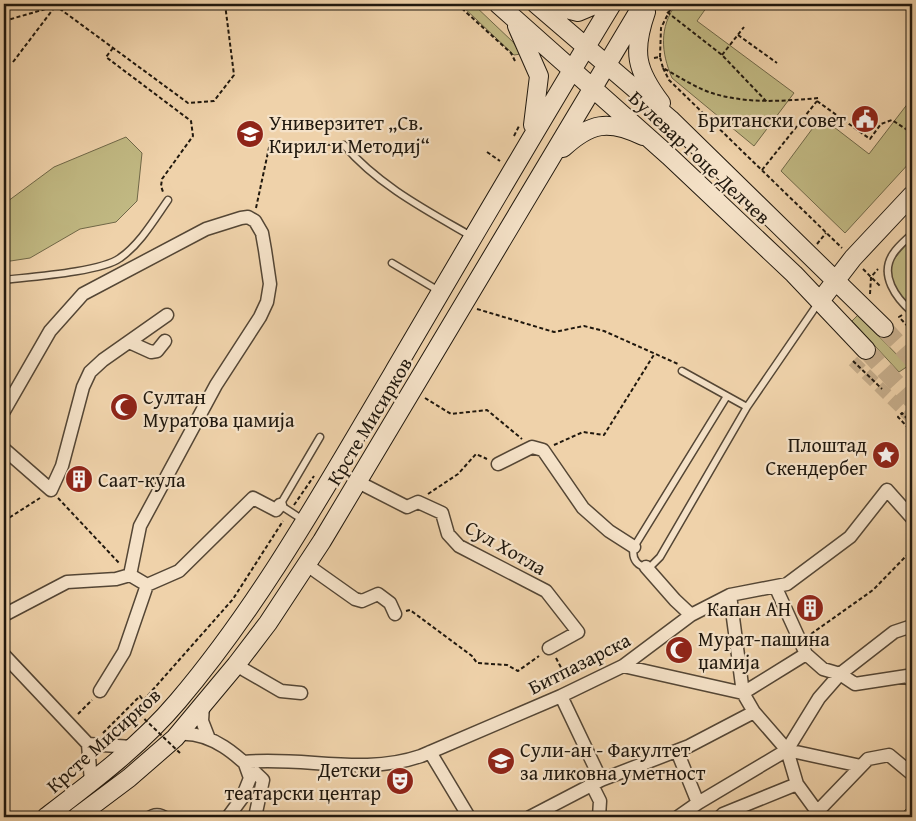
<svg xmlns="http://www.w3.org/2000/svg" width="916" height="821" viewBox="0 0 916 821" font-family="'Gentium Book Plus',serif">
<rect width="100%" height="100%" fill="#efd2aa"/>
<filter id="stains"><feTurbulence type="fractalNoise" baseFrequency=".004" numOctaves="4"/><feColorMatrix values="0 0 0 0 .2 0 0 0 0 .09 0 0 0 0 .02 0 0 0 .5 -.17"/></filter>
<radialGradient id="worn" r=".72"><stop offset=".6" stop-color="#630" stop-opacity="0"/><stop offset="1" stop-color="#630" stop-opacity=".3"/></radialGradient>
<path fill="#c1b983" stroke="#706848" d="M460,4H473L513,42L521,54L514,55Z
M676,4H709L697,21L794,93L754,146L672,78C661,52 659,28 676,4Z
M912,98V160L845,233L781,171L821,117L869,154Z
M126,137L142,153L137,201L116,222L80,229L30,258L4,262V204L54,167Z
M912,238V310L888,285L884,271Z
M858,315L908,366L899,372L852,321Z
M912,802V817H898L912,803Z"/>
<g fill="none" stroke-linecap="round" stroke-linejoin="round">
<path stroke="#c6ad8b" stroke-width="12" stroke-dasharray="12 6" stroke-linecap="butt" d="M853,361L912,419"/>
<path stroke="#c6ad8b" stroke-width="18" stroke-dasharray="18 9" stroke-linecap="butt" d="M884,328L912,359
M866,350L912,400"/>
<g stroke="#544635" stroke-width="9">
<path id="lane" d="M344,145C378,185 426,210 471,236
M902,206L912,215
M912,234C906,240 898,246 893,254C879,275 896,298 912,312
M392,263L439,291
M4,280C29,277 101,272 120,258C140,244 154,220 168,200
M682,371L747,407
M727,396L634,547C631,559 638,569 651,566L660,557L747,407L819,302
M303,520L280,505L320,437
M146,817C154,810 161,811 169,817"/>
</g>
<g stroke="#544635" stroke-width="15">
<path id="street" d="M129,342L151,352L157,351L165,341
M4,411L50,331L83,294L206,229L241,218L248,217L255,221L262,233L265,250L270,284L267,302L260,317L216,385L140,526L130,575
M4,449L51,490L62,466L83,387L90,372L103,360L167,315
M498,464L532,447L543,450L583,508L609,531L634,547
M358,482L407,507L418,502L442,513L448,534L459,546L546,591L578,632L549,648
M307,565L355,599L362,601L378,594L390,603L395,614
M646,567L675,600L691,615
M130,575L147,585L179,571L253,498L276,510L280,505
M776,588L806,654L823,669L840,674L855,684L907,676L912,681
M730,595L743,693L754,712L787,750L797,784L821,817
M4,615L67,582L116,579L130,575
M4,655L88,744L91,782
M236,665L281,691L301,693
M623,666L743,693L806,654
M100,691L124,652L147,585
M561,696L601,780
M203,705L202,721L209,739
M179,734C213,731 240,758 263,780L255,817
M88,744L132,747
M787,750L861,766
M677,751L698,803
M430,752L469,817
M244,762C304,756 362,776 421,756L561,696L623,666L691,615L730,595L787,584L850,537L887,490L912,518
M592,785L600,801L599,817
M817,812L868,759L889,755L912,774
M228,817L242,798L250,778L245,764
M530,817L601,780L689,746L754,712
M678,817L698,803L787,750L819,698L840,674L894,632L912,626
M720,817L723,814L797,784"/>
</g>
<g stroke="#20180e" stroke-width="20">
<path id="secondary" d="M498,4L669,156L794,274L866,350
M536,4L670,119L884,328
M547,4L578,12L597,4
M646,12C632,52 636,70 661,103
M517,26L539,76L533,125
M563,148C590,123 608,119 643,136
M820,301L853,258L912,195
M46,817C92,782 140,746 178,701C262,602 326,486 392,375C465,251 537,127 612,4
M77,817L129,778L175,738L236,665L268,623L322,541L643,4"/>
</g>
<path stroke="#20180e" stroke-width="2" stroke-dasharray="4 2.5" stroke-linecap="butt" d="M457,4L511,53L515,61
M667,12L722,55L767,102
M4,21L56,6L188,103L214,101L234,75L225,4
M738,35L777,63
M113,48L106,57L191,121L193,136L162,179L161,186L163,192
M722,55L744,27
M660,57L661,28L673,4
M654,58L660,57L663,68C680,77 697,89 715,94C750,104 784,101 819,98
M13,62L57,4
M663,68L669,80L842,248
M817,101L870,139L881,124L892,120L912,133
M514,136L519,126
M487,152L500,161
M762,170L817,101
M256,208L270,143L336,145
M817,244L826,233
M863,269L881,287
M870,294L871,277L878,269
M477,309L554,332L584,326L604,331L678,364
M902,315L899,317L912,331
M853,361L882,389
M425,398L451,414L487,410L522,439
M912,424L902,413L898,417L912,432
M554,445L583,432L604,435L655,353
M428,494L458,474L476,454L487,459
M58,498L120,564
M294,505L314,476
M4,521L40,498
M406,611L410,610L472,656L477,663L507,665L518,671L539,656
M811,634L873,590L912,550
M556,658L567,679
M135,710L233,599L283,521
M78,714L92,700
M103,733L140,696L143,700"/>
<use href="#lane" stroke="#f5e2c8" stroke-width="6"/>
<use href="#street" stroke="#f5e2c8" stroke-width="12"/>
<use href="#secondary" stroke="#f5e2c8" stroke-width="18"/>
<path stroke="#20180e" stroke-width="2" stroke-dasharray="4 2.5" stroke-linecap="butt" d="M135,710L180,753"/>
</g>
<defs>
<g id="civic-disc" transform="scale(1.4375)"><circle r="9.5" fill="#8f2418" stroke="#f5e2c8"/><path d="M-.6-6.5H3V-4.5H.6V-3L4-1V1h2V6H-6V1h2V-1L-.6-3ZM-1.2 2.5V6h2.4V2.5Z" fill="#fff"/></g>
<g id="university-disc" transform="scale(1.4375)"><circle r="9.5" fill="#8f2418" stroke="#f5e2c8"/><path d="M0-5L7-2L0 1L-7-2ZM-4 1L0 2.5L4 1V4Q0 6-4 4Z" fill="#fff"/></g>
<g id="mosque-disc" transform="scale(1.4375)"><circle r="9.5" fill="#8f2418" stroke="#f5e2c8"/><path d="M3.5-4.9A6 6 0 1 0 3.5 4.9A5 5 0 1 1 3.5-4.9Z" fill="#fff"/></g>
<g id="sight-disc" transform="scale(1.4375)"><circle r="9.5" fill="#8f2418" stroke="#f5e2c8"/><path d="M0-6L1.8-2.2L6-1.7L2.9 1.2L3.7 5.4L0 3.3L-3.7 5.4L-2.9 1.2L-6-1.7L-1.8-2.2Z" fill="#fff"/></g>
<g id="building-disc" transform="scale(1.4375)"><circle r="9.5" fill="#8f2418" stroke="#f5e2c8"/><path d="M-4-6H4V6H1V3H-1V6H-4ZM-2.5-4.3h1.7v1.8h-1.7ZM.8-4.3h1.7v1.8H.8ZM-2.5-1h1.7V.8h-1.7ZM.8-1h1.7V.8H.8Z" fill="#fff"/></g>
<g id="theatre-disc" transform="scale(1.4375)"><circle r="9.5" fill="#8f2418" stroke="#f5e2c8"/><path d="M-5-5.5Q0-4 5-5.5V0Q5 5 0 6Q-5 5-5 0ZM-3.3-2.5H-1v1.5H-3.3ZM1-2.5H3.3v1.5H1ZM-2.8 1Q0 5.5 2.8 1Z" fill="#fff"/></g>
</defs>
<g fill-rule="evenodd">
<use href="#civic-disc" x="865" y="119"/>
<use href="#university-disc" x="250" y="134"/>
<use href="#mosque-disc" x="124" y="407"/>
<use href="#sight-disc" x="886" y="455"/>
<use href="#building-disc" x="79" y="479"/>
<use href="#building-disc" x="810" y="608"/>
<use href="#mosque-disc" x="679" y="650"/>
<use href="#university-disc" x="501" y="761"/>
<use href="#theatre-disc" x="400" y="781"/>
</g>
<g text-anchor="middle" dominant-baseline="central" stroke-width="4.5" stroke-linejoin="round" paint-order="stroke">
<g font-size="20" fill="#20180e" stroke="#f5e2c8" text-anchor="start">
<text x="846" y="119" text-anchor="end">Британски совет</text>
<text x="269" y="122">Универзитет „Св.<tspan x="269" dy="23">Кирил и Методиј“</tspan></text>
<text x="143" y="396">Султан<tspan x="143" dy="23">Муратова џамија</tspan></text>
<text x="867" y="444" text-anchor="end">Плоштад<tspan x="867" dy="23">Скендербег</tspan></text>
<text x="98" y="479">Саат-кула</text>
<text x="791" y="608" text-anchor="end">Капан АН</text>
<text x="698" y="638">Мурат-пашина<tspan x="698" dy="23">џамија</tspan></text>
<text x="520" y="749">Сули-ан - Факултет<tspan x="520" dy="23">за ликовна уметност</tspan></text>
<text x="381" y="769" text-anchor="end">Детски<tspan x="381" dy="23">театарски центар</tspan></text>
</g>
<g font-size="20" fill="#20180e" stroke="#f5e2c8">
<text transform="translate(700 157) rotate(43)">Булевар Гоце Делчев</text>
<text transform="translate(369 421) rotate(-59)">Крсте Мисирков</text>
<text transform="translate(506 547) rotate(30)">Сул Хотла</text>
<text transform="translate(579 663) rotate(-27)">Битпазарска</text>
<text transform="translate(103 740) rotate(-42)">Крсте Мисирков</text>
</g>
</g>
<rect width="916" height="821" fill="none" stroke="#efd2aa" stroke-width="20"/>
<rect x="5" y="5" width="906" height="811" fill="none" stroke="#20180e" stroke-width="2.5"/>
<rect x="10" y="10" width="896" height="801" fill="none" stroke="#20180e"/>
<rect width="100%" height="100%" filter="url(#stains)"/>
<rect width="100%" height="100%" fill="url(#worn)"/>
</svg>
